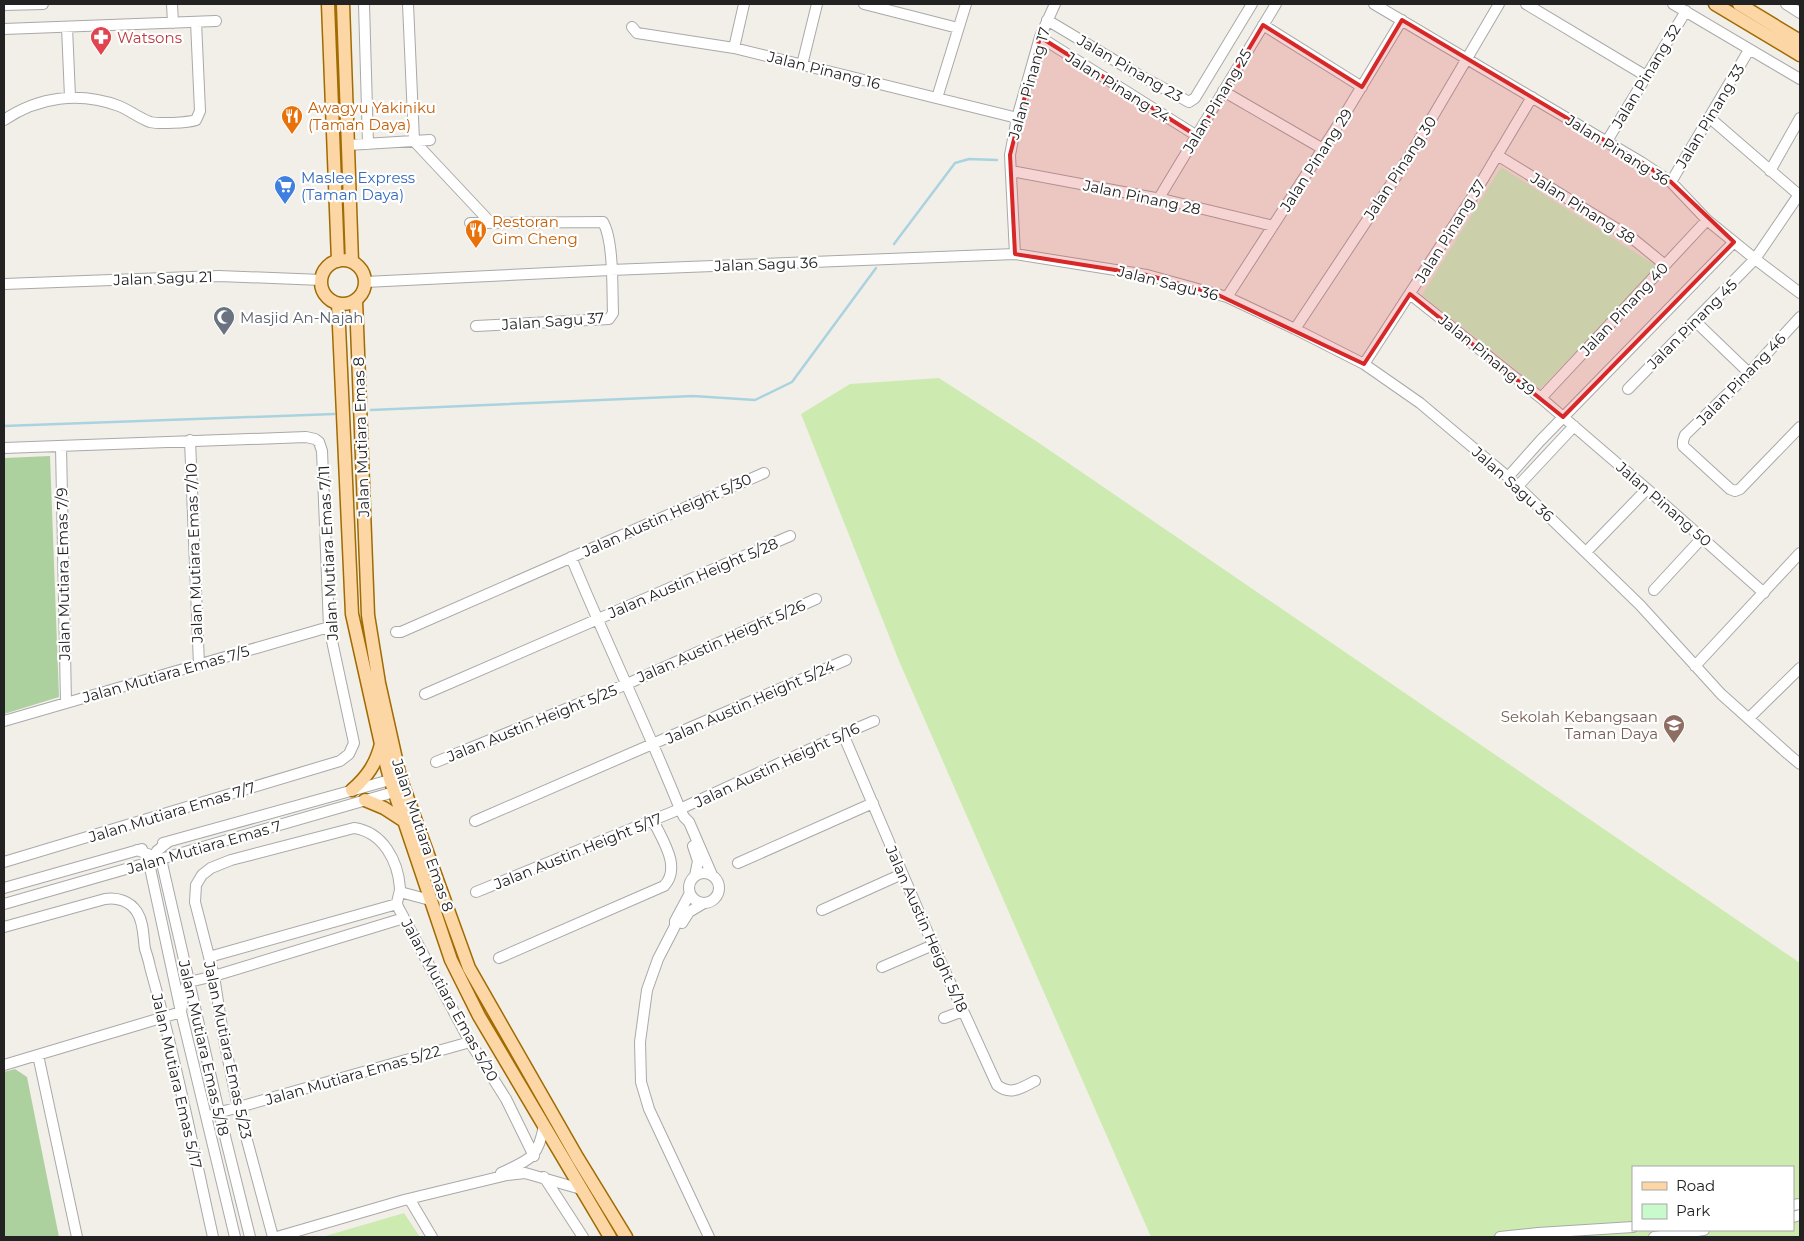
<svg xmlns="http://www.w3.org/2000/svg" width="1804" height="1241" viewBox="0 0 1804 1241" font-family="Montserrat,sans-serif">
<rect width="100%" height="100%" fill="#f2efe9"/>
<path fill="#cdebb0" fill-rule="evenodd" d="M939,378L1039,443L1800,963V1237H1151L899,661L801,414L850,384ZM1633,1167H1793V1230H1633Z
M404,1213L420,1237H322Z"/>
<path fill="#add19e" d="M50,456L59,697L4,714V458Z
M15,1069L27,1077L59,1237H4V1072Z"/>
<path fill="#c8facc" d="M1501,167L1658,267L1540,389L1422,295Z"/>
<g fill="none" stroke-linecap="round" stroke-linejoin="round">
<path stroke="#aad3df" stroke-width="2.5" d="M894,244L955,163L969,159L997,160
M371,410L693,396L755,400L792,382L876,268
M4,426L334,414"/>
<g stroke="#a9a9a9" stroke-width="12">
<path id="minor" d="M172,4L173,23
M364,4L368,144
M408,4L414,141L490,222
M864,4L958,28
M1374,4L1641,162L1671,182L1707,220L1755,259L1800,293
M1526,4L1646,76
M1673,4L1800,79
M1786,4L1800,13
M4,5L43,4
M1047,20L1139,75L1189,102L1195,98L1252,4
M1263,25L1362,87
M67,27L70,97
M632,27L637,33L734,48L1017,118
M4,29L216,21
M1040,37L1197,136
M734,48L744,4
M802,65L817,4
M1223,91L1323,149
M937,98L966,4
M1710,118L1799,195
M4,120C38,97 79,91 119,106C129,110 139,118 150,122C159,124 187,123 196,120L200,111L196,22
M1607,141L1686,11
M348,145L430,140
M1497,155L1632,238L1665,265
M1011,171L1166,200L1273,226
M1770,171L1800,118
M1671,182L1749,50
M1159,198L1276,4
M470,223L603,222C614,241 612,290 613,313L609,319L476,326
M1015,254L1010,155L1017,118L1040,37L1055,4
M365,282L611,270L1015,254L1147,275L1227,297L1295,329L1364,364L1420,403L1508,477L1640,605L1721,694L1788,754L1800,764
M4,284L219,276L322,280
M1410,294L1541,398L1647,489L1764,593
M1227,297L1342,119L1402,20
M1800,317L1749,373L1685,435L1683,441V446L1730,489L1735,491L1740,489L1800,427
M1695,321L1749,373
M1295,329L1409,157L1499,4
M1364,364L1473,196L1532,97
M1628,389L1755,259L1800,193
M1541,398L1707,220
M190,440L199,665
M61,446L66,703
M4,448L306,437L315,439L319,442L322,451L329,627L354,743L349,754L340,761L4,862
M1508,477L1540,441L1734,242
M1518,486L1574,426
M1586,552L1647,489
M571,557C606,642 646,724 680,809L684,817L689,822L712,875
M1654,590L1702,538
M396,632H401L764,473
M1695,666L1800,553
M425,694L790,536
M1749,718L1800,668
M4,721L329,627
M843,734L933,945L997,1085C1011,1096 1021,1088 1035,1081
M436,762L627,684L816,599
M475,821L846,660
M168,842L157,851L149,863L181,1012L235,1237
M163,843L397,778
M693,846L698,861L695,876
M137,850L161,859L219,1112L250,1237
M738,863L873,803
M689 888a15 15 0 1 1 30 0a15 15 0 1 1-30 0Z
M4,888L142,849
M400,892L430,900
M476,892L680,809L843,734L874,721
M690,893L675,921V926L658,959L647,990L640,1042L641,1082L649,1109L709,1237
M4,904L401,790
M822,910L902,874
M682,923L689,912L704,903
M4,927L105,899C117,897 130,901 137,912C144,923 143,937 145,949C147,955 149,961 150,967C175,1056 193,1147 213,1237
M209,957L397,904
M499,958L664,886C682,867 662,840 653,820
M882,967L933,945
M944,1018L963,1011
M38,1055L77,1237
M4,1065L181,1012L184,990L189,982L214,976L404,918
M214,1114L470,1042
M501,1173C530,1159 538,1159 544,1125
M544,1177L583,1237
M410,1200L432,1237
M1793,1205L1800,1204
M1793,1217L1800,1215
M273,1237L238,1107L224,1040L214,976L195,902L196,885L202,875L211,868L231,860L354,828C383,832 398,861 400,888C400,894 397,899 397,904C398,908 402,914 404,918L470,1042L506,1099L534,1156
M277,1237L404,1200L507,1175L525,1173L581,1189
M1500,1237L1538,1233L1633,1227
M1654,1237L1704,1230"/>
</g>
<g stroke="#a06b00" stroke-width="15">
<path id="major" d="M328,4L338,261
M343,4L352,262
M1715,4L1800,55
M1739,4L1800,41
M321 282a22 22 0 1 1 44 0a22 22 0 1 1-44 0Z
M356,300L368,615L379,683L400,777L469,968L577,1157L626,1237
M338,304L352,614L381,744L390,779L451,960L479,1016L610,1237
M352,790C367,777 376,764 381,744
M365,800L384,808L404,821"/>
</g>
<use href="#minor" stroke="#fff" stroke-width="10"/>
<use href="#major" stroke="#fcd6a4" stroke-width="12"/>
</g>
<path fill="#d62828" fill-opacity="0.2" stroke="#d62828" stroke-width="4" stroke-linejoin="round" d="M1402,20L1641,162L1671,182L1734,242L1563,417L1410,294L1364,364L1216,294L1147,275L1015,254L1010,155L1040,37L1197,136L1263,25L1362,87Z"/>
<defs>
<g id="pharmacy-pin" transform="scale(1.125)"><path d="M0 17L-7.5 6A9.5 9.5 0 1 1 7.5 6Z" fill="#e0444e" stroke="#fff"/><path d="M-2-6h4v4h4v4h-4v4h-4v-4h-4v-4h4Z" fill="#fff"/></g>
<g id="restaurant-pin" transform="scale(1.125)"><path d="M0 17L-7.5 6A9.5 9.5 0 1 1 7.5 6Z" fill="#e8710a" stroke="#fff"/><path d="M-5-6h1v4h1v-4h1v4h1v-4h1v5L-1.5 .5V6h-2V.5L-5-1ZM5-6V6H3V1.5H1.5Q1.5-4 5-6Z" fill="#fff"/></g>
<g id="supermarket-pin" transform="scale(1.125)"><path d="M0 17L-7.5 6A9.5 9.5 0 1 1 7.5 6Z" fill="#3f7fe0" stroke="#fff"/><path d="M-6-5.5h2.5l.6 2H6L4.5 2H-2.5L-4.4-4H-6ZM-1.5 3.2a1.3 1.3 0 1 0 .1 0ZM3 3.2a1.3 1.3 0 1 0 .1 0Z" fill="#fff"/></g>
<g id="mosque-pin" transform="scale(1.125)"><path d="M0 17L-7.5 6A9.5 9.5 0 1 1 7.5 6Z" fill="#6b7280" stroke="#fff"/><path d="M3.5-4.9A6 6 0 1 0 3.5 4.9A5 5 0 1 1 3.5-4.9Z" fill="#fff"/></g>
<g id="school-pin" transform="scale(1.125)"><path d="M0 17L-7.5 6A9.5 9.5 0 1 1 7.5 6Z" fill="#8d6e63" stroke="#fff"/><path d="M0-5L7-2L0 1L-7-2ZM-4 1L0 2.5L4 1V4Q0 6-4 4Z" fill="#fff"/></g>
</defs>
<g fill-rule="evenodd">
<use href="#pharmacy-pin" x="101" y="37"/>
<use href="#restaurant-pin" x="292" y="116"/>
<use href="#supermarket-pin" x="285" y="186"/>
<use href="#restaurant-pin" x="476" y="230"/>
<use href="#mosque-pin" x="224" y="317"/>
<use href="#school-pin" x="1674" y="725"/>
</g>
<g text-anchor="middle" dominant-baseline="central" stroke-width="4.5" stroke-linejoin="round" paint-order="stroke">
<g font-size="15" fill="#be3a42" stroke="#fff" text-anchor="start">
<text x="117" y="37">Watsons</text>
</g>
<g font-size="15" fill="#222" stroke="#fff">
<text transform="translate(1130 68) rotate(30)">Jalan Pinang 23</text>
<text transform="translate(824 70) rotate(14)">Jalan Pinang 16</text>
<text transform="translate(1646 76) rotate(-59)">Jalan Pinang 32</text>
<text transform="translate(1029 83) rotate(-74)">Jalan Pinang 17</text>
<text transform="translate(1118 87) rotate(32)">Jalan Pinang 24</text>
<text transform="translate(1217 101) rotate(-59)">Jalan Pinang 25</text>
<text transform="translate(1710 116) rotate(-59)">Jalan Pinang 33</text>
<text transform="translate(1618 150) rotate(32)">Jalan Pinang 36</text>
<text transform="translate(1316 160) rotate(-57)">Jalan Pinang 29</text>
<text transform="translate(1400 168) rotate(-57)">Jalan Pinang 30</text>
<text transform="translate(1142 197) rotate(12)">Jalan Pinang 28</text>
<text transform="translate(1583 208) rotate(32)">Jalan Pinang 38</text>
<text transform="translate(1450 231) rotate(-58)">Jalan Pinang 37</text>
<text transform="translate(766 264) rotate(-2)">Jalan Sagu 36</text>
<text transform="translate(163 278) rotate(-2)">Jalan Sagu 21</text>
<text transform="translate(1168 283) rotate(14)">Jalan Sagu 36</text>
<text transform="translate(1624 309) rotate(-47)">Jalan Pinang 40</text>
<text transform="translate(553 321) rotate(-4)">Jalan Sagu 37</text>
<text transform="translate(1692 324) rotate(-45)">Jalan Pinang 45</text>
<text transform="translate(1487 355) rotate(39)">Jalan Pinang 39</text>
<text transform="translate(1741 379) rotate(-46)">Jalan Pinang 46</text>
<text transform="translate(361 437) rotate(-92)">Jalan Mutiara Emas 8</text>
<text transform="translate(1513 484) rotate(42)">Jalan Sagu 36</text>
<text transform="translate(1664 504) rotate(41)">Jalan Pinang 50</text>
<text transform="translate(667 515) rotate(-24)">Jalan Austin Height 5/30</text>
<text transform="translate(194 553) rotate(-92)">Jalan Mutiara Emas 7/10</text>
<text transform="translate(328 553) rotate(-93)">Jalan Mutiara Emas 7/11</text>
<text transform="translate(63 574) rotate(-91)">Jalan Mutiara Emas 7/9</text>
<text transform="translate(693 578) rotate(-23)">Jalan Austin Height 5/28</text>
<text transform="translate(721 641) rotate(-24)">Jalan Austin Height 5/26</text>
<text transform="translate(166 674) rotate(-16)">Jalan Mutiara Emas 7/5</text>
<text transform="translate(750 702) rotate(-24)">Jalan Austin Height 5/24</text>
<text transform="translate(532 723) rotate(-22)">Jalan Austin Height 5/25</text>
<text transform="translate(777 765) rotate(-25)">Jalan Austin Height 5/16</text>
<text transform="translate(172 812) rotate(-17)">Jalan Mutiara Emas 7/7</text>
<text transform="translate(423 835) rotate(71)">Jalan Mutiara Emas 8</text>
<text transform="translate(204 847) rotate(-16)">Jalan Mutiara Emas 7</text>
<text transform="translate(578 851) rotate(-22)">Jalan Austin Height 5/17</text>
<text transform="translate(927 929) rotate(66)">Jalan Austin Height 5/18</text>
<text transform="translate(450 1000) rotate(61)">Jalan Mutiara Emas 5/20</text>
<text transform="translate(204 1048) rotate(77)">Jalan Mutiara Emas 5/18</text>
<text transform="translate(228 1050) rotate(78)">Jalan Mutiara Emas 5/23</text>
<text transform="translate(353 1075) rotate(-16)">Jalan Mutiara Emas 5/22</text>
<text transform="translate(177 1081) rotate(77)">Jalan Mutiara Emas 5/17</text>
</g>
<g font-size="15" fill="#c56008" stroke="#fff" text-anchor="start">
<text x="308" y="107">Awagyu Yakiniku<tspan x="308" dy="17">(Taman Daya)</tspan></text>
<text x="492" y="221">Restoran<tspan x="492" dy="17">Gim Cheng</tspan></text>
</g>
<g font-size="15" fill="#366cbe" stroke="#fff" text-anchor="start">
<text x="301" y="177">Maslee Express<tspan x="301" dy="17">(Taman Daya)</tspan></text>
</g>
<g font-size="15" fill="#5b616d" stroke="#fff" text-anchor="start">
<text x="240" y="317">Masjid An-Najah</text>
</g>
<g font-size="15" fill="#785e54" stroke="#fff" text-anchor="end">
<text x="1658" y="716">Sekolah Kebangsaan<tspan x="1658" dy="17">Taman Daya</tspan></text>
</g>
</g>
<rect width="1804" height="1241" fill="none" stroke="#222222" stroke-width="10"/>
<rect x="1632" y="1166" width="162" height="65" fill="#ffffff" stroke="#a7a7a7"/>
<rect x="1642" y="1182" width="25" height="8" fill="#fcd6a4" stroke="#a7a7a7"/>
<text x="1676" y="1191" font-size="15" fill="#222222">Road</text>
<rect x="1642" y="1204" width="25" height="15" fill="#c8facc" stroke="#a7a7a7"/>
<text x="1676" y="1216" font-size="15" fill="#222222">Park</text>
</svg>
